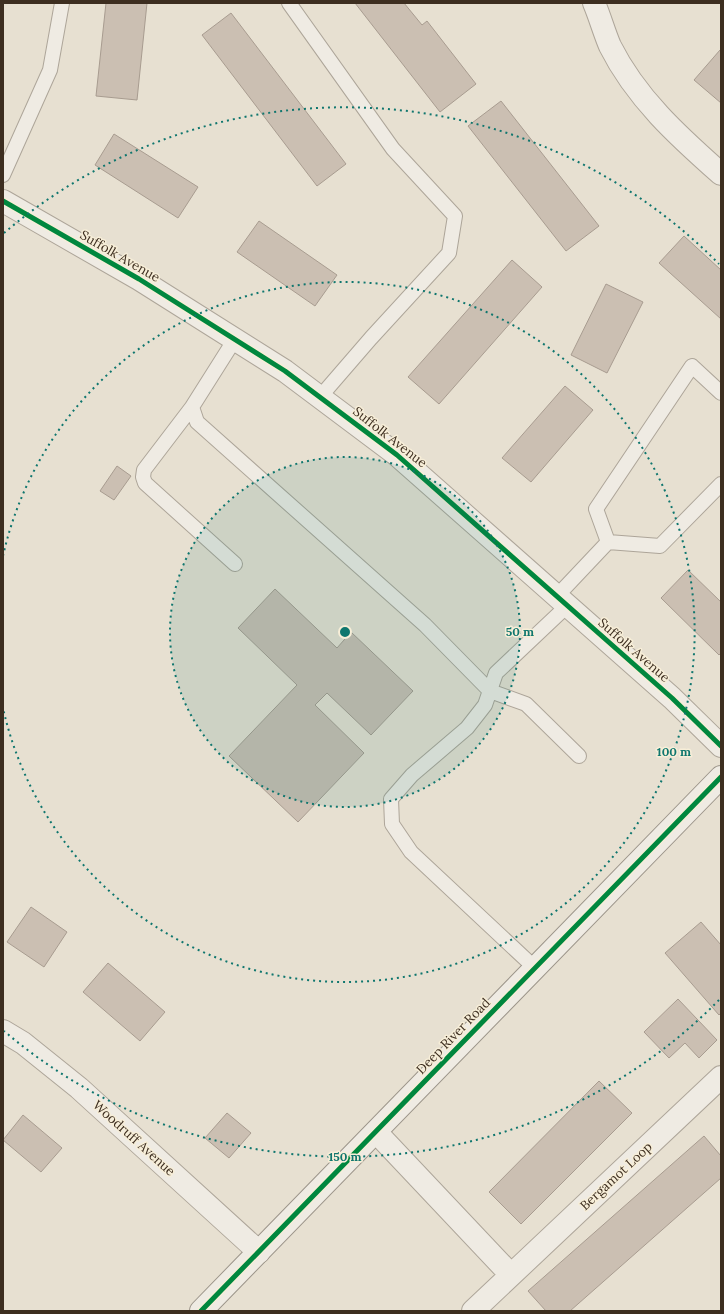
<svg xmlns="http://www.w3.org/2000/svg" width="724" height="1314" viewBox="0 0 724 1314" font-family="Lora,serif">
<rect width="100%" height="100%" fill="#e7e0d1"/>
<path fill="#cbbfb2" stroke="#a89c90" d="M106,3H147L137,100L96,96Z
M355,3H404L422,25L427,21L476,84L440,112Z
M231,13L346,164L317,186L202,35Z
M720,50H721V103L694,80Z
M501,101L599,226L566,251L468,126Z
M114,134L198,187L178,218L95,165Z
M259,221L337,275L315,306L237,252Z
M684,236L721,270V319L659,263Z
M512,260L542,287L439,404L408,377Z
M606,284L643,302L607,373L571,355Z
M565,386L593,410L531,482L502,458Z
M117,466L131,476L114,500L100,491Z
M688,570L721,602V653L719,655L661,598Z
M275,589L337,648L351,632L413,691L371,735L327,693L315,705L364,753L298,822L229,756L297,685L238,628Z
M31,907L67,932L44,967L7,942Z
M701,922L721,945V1013L719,1015L665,953Z
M108,963L165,1012L140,1041L83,992Z
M678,999L717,1040L699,1058L685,1043L669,1058L644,1032Z
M599,1081L632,1113L521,1224L489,1192Z
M227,1113L251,1133L229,1158L205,1138Z
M23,1115L62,1148L41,1172L3,1140Z
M704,1136L721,1156V1178L570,1311H546L528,1291Z"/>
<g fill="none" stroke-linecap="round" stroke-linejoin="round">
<g stroke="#ada599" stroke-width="16">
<path id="lane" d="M289,3L393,149L455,216L449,253L371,338L320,397
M3,175L50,70L62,3
M235,339L192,407L197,422L425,625L490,691L526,704L579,756
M192,407L144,470L143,477L145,483L235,564
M608,542L596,509L692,366L721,393
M608,542L660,546L721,484
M557,596L608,542
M535,968L411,852L392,824L391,799L412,775L467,728L485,705L496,673L567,606"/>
</g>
<g stroke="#ada599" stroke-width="24">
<path id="street" d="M594,3C600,17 604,32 610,46C636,98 678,136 721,174
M3,201L139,279L285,371L397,455L672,698L721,746
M3,1031L23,1043L79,1088L259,1252
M376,1132L511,1275
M473,1311L721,1077"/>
</g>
<g stroke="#9c958a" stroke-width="24">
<path id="secondary" d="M201,1311L721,777"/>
</g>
<use href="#lane" stroke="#efebe3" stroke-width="14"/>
<use href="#street" stroke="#efebe3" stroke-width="22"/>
<use href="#secondary" stroke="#efebe3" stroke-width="22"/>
<g stroke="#f7eed8" stroke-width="8">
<path id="cycleway" d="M3,201L139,279L285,371L397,455L672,698L721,746
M201,1311L721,777"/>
</g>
<use href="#cycleway" stroke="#00873e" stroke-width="5"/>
</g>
<circle cx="345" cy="632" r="175" fill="#0f766e" fill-opacity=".12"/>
<g fill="none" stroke="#0f766e" stroke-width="2" stroke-dasharray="2 4">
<circle cx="345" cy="632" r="175"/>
<path d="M3 556A350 350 0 1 1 3 708"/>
<path d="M719 1000A525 525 0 0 1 4 1031M4 233A525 525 0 0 1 719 264"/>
</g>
<g text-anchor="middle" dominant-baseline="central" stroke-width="3" stroke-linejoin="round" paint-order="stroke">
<g font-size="13" fill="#3d2e20" stroke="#f7eed8">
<text transform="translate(120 256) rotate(30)">Suffolk Avenue</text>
<text transform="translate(390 437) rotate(38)">Suffolk Avenue</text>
<text transform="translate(634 650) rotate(41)">Suffolk Avenue</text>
<text transform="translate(453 1036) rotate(-46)">Deep River Road</text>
<text transform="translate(134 1138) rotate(42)">Woodruff Avenue</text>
<text transform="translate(616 1176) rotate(-43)">Bergamot Loop</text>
</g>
</g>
<circle cx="345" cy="632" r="6" fill="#0f766e" stroke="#f7eed8" stroke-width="2"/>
<g font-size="12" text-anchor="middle" font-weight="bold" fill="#0f766e" stroke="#f7eed8" stroke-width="3" stroke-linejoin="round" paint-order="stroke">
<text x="520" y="636">50 m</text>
<text x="674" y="756">100 m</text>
<text x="345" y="1161">150 m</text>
</g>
<rect width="724" height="1314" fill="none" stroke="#3d2e20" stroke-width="8"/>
</svg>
